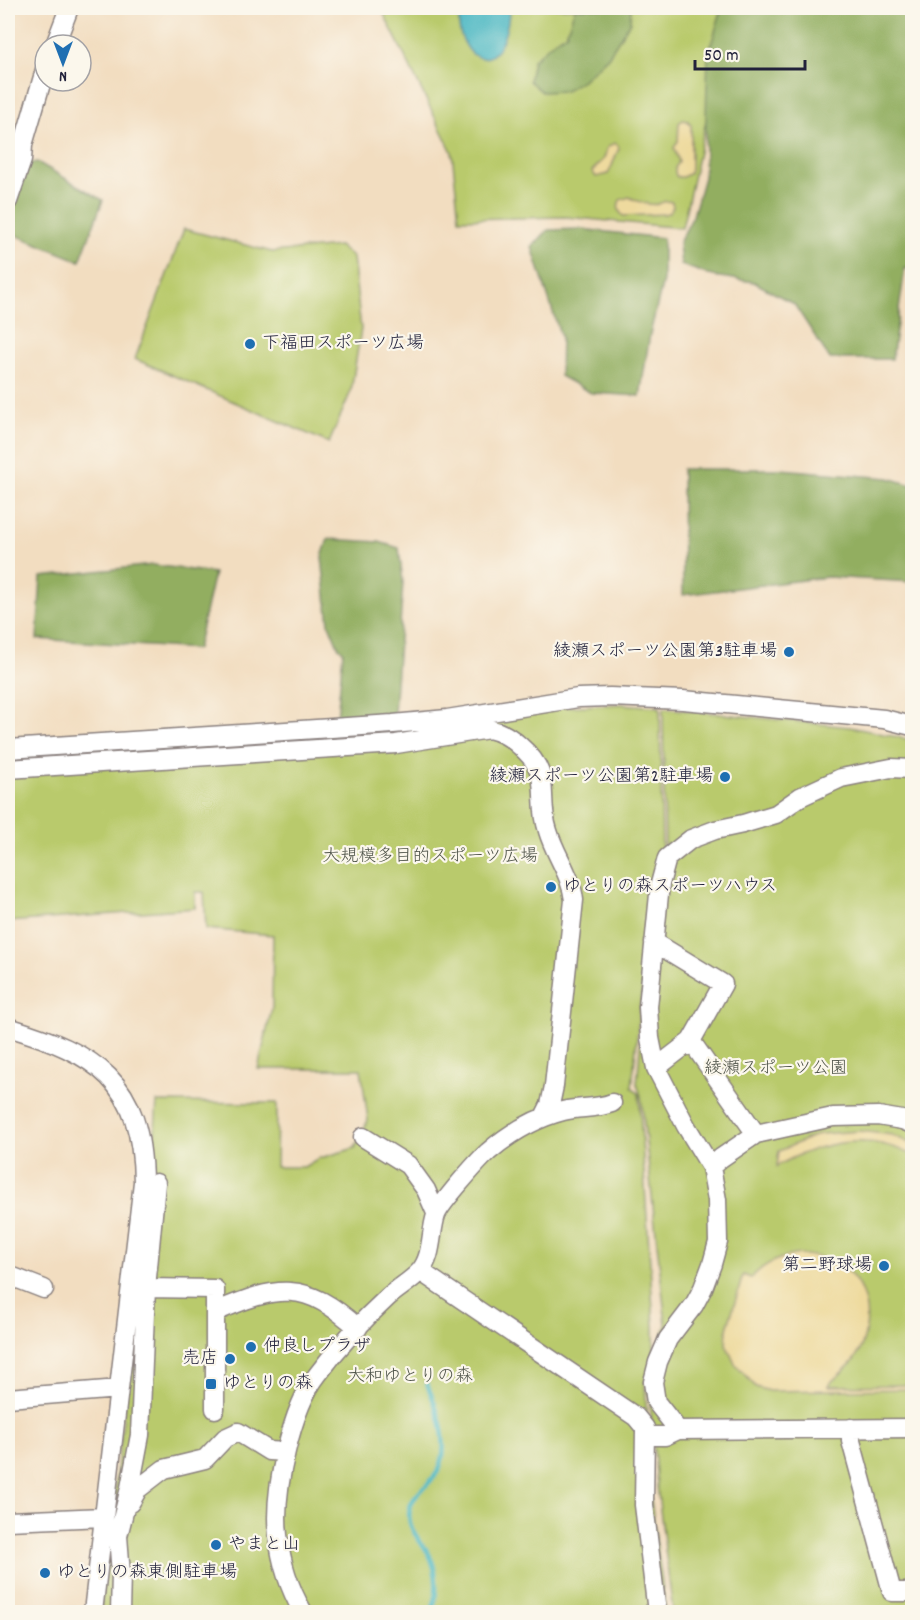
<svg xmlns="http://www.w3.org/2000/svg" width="920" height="1620" viewBox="0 0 920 1620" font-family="Dekko,'Klee One',sans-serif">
<rect width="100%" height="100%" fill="#fbf7ec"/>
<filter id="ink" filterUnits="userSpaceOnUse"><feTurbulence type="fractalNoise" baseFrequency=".0167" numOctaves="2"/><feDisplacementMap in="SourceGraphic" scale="12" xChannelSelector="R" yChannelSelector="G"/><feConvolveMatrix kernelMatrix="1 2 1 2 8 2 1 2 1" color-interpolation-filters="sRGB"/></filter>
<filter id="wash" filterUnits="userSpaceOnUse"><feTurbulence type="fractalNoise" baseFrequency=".008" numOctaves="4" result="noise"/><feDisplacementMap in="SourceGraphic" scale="24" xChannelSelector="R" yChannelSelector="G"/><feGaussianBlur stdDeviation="1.35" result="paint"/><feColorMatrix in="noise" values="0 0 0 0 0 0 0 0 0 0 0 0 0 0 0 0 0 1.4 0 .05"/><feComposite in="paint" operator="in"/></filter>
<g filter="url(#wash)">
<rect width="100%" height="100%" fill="#f2ddc0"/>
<path fill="#b9ca6c" stroke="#6e7654" stroke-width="1.5" d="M381,8H912L731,9L682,228L566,217L459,219L452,152Z
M184,229L272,252L339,246L353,258L361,329L351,391L329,443L135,359Z
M621,704L660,707L662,857L652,888L632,1087L639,1094L654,1326V1353L645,1381L650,1493L666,1612H100L151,1184L157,1102L277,1103L276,1167H304L317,1159L355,1148L368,1120L361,1069H258L272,1008L273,935L206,929L204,892H195V908L8,922V756L563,707Z
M663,708L850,727L912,740V1612H673L657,1486L648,1378L666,1325L641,1096L637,1084L653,890L665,856Z"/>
<path fill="#92ae60" stroke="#5a684e" stroke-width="1.5" d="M575,8H631L630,22L608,57L583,80L565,91L542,92L529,81L533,60L554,41L566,34Z
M722,8H912V270L905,268L892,359H830L794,304L754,282L713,276L681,265L679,243L693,216L704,177L708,55Z
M37,162L103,200L80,261L8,232V220L27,164Z
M580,229L663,238V281L650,334L640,396L591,393L560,376L561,337L532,247L548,230Z
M682,469H780L889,478L912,485V582L828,577L683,595Z
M328,539L379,542L399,548L403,582L394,713L337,718L343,651L338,646L329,624L322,557Z
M153,565L214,573L197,649L37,639L41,577Z"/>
<path fill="#eeda9e" stroke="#887e6c" stroke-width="1.5" d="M683,120L688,121L691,125V167L690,173C685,176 682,179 676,176C674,169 675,167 679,162L674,148L678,141L679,123Z
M614,143L618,145L619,149C614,157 613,166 608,174L596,177L592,171L604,159L607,148Z
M629,197C637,201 650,206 658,204C664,202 665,200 672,202L673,207L670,212L665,214L623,216C618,211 617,206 620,200Z
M860,1131L892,1135L912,1144V1155C866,1131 820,1142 777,1166L779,1151L819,1134Z
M800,1254C811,1256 822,1257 832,1261C868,1278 876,1324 856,1357C849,1369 836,1375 828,1386L912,1385V1389L769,1391L756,1387L735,1364L726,1344L727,1329L743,1275L751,1278C766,1262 780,1257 800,1254Z"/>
<path fill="#49b7c3" stroke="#366c7f" stroke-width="1.5" d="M464,8H509C509,22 503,58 483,58C468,58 458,33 459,21C459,17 462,11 464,8Z"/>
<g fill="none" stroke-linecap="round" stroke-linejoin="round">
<path stroke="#49b7c3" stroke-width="4.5" d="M427,1384C437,1408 451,1443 439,1469C430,1489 404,1494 410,1523C413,1535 423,1544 429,1554C438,1572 438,1594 432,1612"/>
</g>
</g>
<g filter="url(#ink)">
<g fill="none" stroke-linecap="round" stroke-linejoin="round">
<g stroke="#8a807e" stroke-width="21">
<path id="minor" d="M55,45L69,8
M8,201L22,160L23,145L45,70
M8,749L393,724L447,719L578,698L610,697L683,700L884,719L912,726
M8,769L396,744L489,729C502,732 510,737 520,746C555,776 536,795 548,831C555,855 571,874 574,900L554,1086L550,1105L544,1117
M912,769L891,768L841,778L800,797L776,814L743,824L715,830L691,839L667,858L660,884L648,1007L650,1038L656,1068L686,1126L711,1167L717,1200L718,1242L712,1264L703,1288L694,1305L668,1339L658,1362L653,1382L656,1402L678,1430L912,1428
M654,942L723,984L691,1041L656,1068
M8,1027C97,1054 142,1081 143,1182L93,1612
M691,1041L756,1134
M363,1137L408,1165L426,1190L436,1213
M711,1167L721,1158L756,1134L833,1117L878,1116L902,1120L912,1124
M420,1271L636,1417L645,1428L644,1505L657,1612
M8,1275L44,1289
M146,1288L156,1183
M215,1312C278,1285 305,1280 358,1328
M8,1398L119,1389
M851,1428V1441L892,1592H912
M645,1436H665L678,1430
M130,1503L138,1489L164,1469L205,1459L225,1438L238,1432L269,1451L286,1452
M8,1521L104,1517
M120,1612L121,1574L118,1536L130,1488L140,1435L146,1288L215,1289V1409
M303,1612C289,1588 281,1563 278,1535C273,1492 291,1408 318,1374C338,1347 363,1320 388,1297C398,1288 411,1281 420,1271C433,1256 430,1233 436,1215C440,1204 478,1161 488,1152C509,1134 536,1118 563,1111C579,1107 597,1109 612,1103"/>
</g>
<use href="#minor" stroke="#fff" stroke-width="18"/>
</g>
</g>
<g fill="#1f6fb2" stroke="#fbf7ec" stroke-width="2">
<circle cx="250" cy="344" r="6"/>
<circle cx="789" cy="652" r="6"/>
<circle cx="725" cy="777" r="6"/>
<circle cx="551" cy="887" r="6"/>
<circle cx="884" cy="1266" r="6"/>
<circle cx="251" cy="1347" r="6"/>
<circle cx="230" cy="1359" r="6"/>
<rect x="205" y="1378" width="12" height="12" rx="3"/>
<circle cx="216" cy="1545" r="6"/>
<circle cx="45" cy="1573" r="6"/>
</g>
<g text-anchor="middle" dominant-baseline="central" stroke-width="4.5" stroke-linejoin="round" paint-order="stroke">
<g font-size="18" fill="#22223b" stroke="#fbf7ec" text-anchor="start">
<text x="262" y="344">下福田スポーツ広場</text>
<text x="777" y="652" text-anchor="end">綾瀬スポーツ公園第3駐車場</text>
<text x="713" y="777" text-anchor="end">綾瀬スポーツ公園第2駐車場</text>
<text x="563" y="887">ゆとりの森スポーツハウス</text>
<text x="872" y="1266" text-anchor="end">第二野球場</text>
<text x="263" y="1347">仲良しプラザ</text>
<text x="218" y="1359" text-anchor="end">売店</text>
<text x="223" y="1384">ゆとりの森</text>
<text x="228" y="1545">やまと山</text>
<text x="57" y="1573">ゆとりの森東側駐車場</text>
</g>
<g font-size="18" fill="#4f544a" stroke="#fbf7ec">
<text x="430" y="857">大規模多目的スポーツ広場</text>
<text x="776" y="1069">綾瀬スポーツ公園</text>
<text x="410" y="1377">大和ゆとりの森</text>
</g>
</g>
<rect width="920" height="1620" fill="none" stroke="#fbf7ec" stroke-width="30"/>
<g transform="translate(63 63) rotate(180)"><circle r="28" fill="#fbf7ec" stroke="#a4a2a5" stroke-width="1.5"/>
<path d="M0-4.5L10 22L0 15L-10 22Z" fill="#1f6fb2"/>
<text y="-9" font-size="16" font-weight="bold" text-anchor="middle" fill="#22223b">N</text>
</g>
<path d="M695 60v9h110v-9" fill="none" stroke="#22223b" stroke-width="3"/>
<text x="704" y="60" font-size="18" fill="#22223b" stroke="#fbf7ec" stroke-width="4.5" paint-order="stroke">50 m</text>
</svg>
